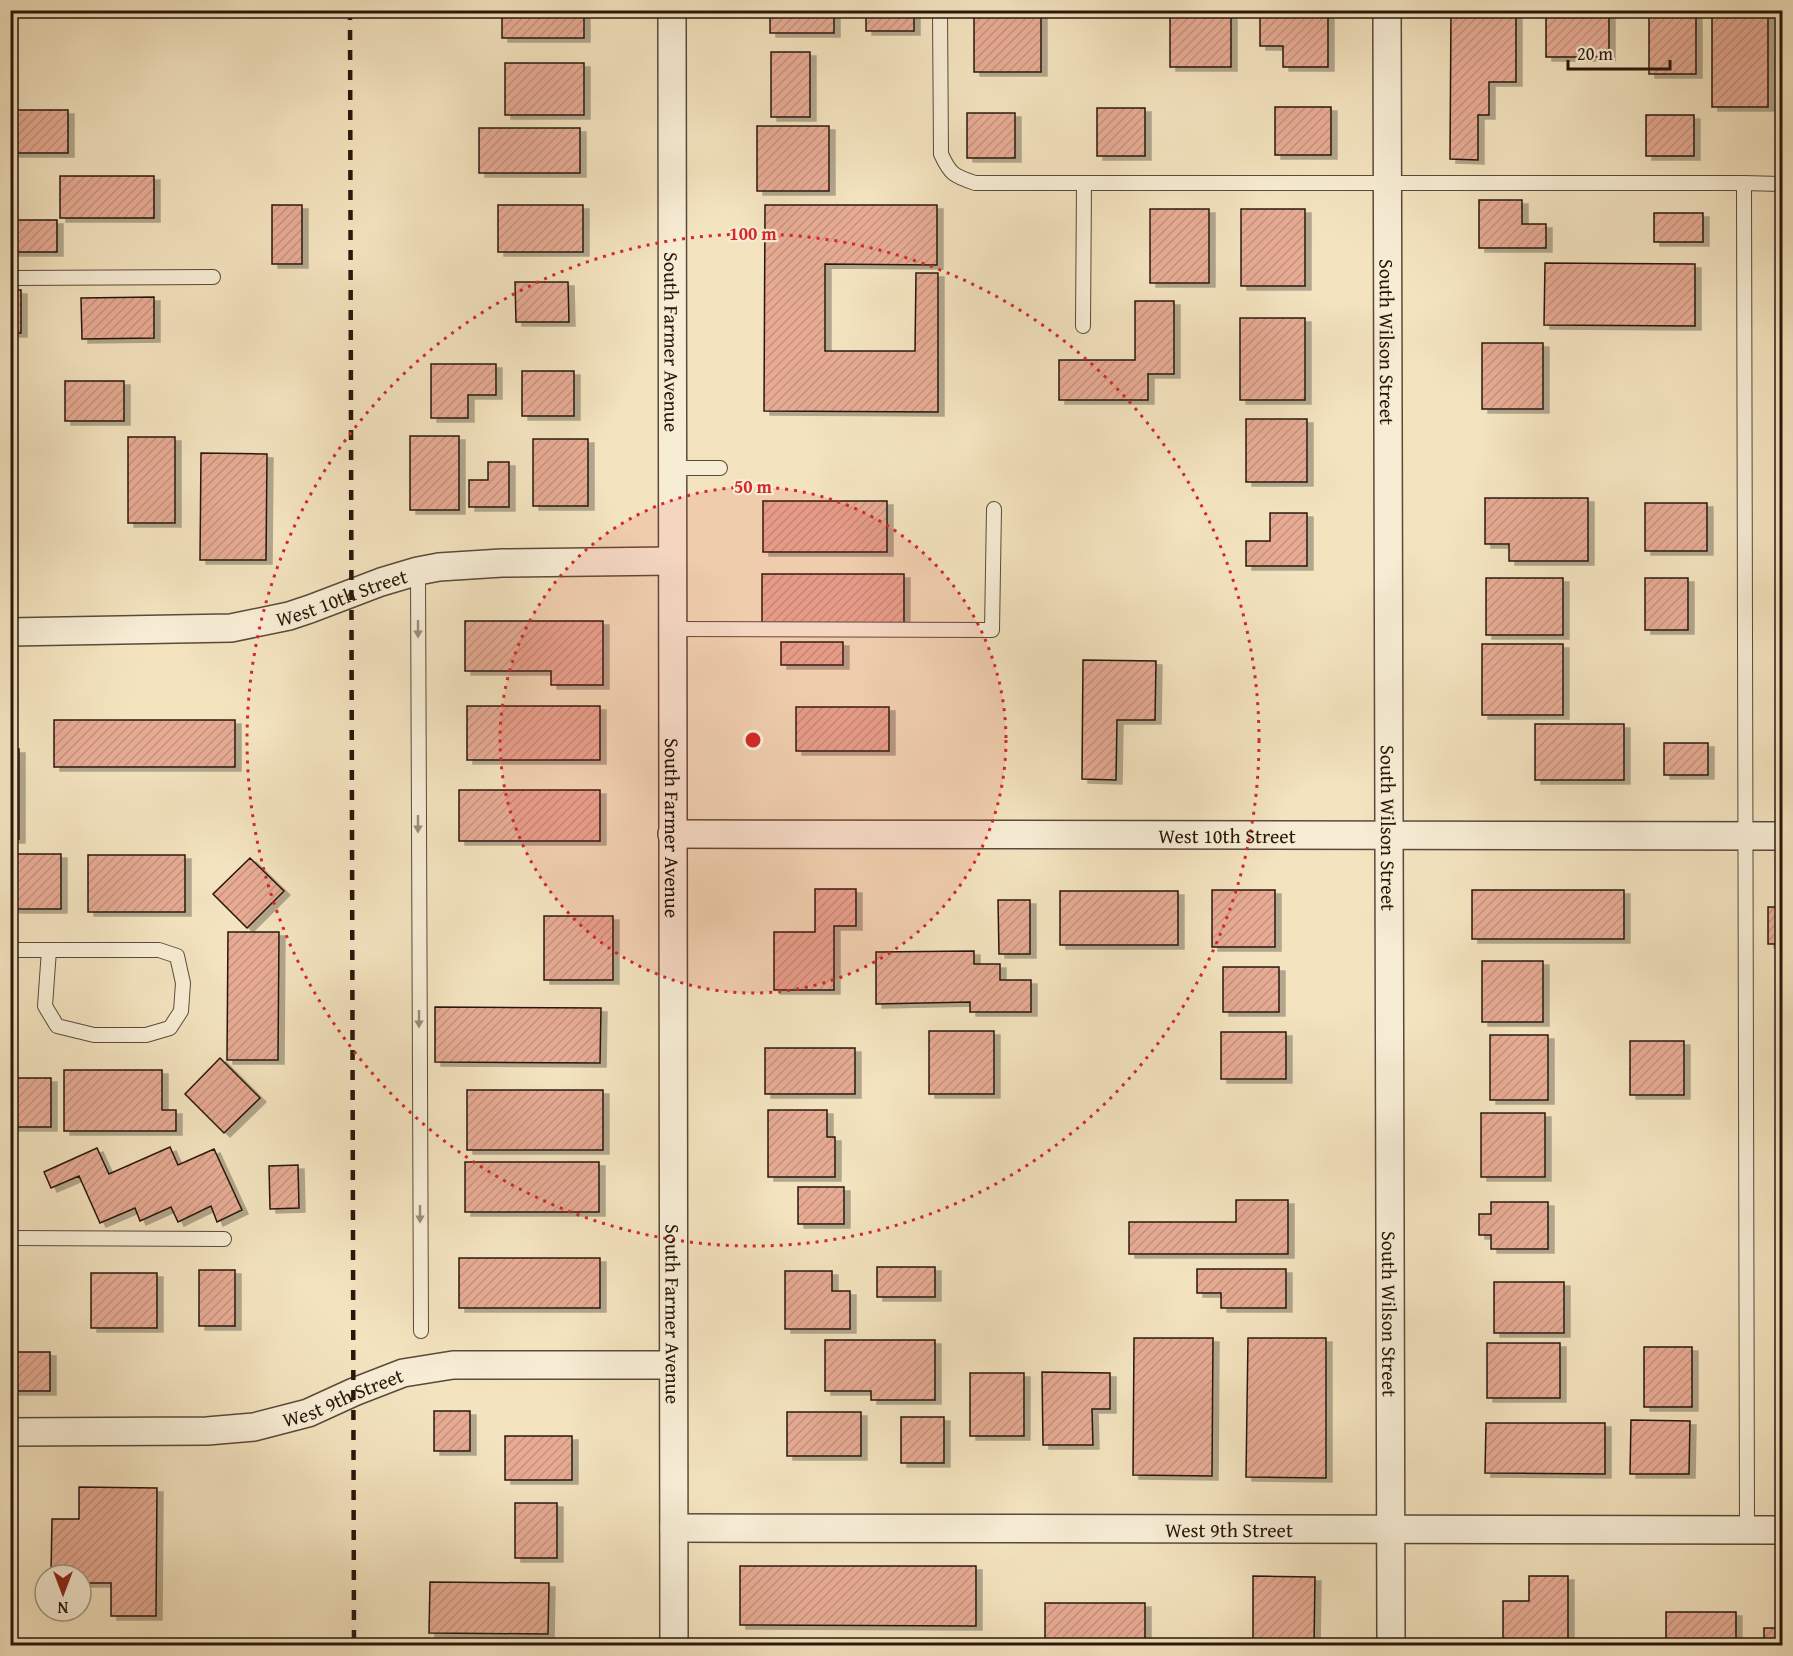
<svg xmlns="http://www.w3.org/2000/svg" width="1793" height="1656" viewBox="0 0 1793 1656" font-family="'Gentium Book Plus',serif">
<defs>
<pattern id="building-hatch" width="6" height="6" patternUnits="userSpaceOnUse" patternTransform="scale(1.5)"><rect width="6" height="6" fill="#e7ab94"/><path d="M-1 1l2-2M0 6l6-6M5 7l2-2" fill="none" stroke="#c6927e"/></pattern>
<filter id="shadow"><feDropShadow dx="6" dy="4" stdDeviation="0" flood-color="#0004"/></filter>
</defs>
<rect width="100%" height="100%" fill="#f3e3bf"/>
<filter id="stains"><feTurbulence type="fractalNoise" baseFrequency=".00333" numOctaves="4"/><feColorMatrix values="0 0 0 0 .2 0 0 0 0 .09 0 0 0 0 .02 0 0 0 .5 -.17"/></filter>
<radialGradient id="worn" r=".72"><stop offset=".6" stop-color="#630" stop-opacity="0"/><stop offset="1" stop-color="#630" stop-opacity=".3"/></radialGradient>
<path fill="url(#building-hatch)" stroke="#28170b" stroke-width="1.5" filter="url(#shadow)" d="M502,10H584V38H502Z
M770,10H834V33H770Z
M866,10H914V31H866Z
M974,10H1041V72H974Z
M1170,10H1231V67H1170Z
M1260,10H1328V67H1283V46H1260Z
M1451,10H1516V82H1489V115H1478V160L1450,159Z
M1546,10H1609V57H1546Z
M1649,10H1696V74H1649Z
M1712,10H1768V107H1712Z
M771,52H810V117H771Z
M505,63H584V115H505Z
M1275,107H1331V155H1275Z
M1097,108H1145V156H1097Z
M13,110H68V153H13Z
M967,113H1015V158H967Z
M1646,115H1694V156H1646Z
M757,126H829V191H757Z
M479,128H580V173H479Z
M60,176H154V218H60Z
M1479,200H1522V224H1546V248H1479Z
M272,205H302V264H272Z
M498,205H583V252H498Z
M765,205H937V265L825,264V351H915L916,273H938V412L764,411Z
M1150,209H1209V283H1150Z
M1241,209H1305V286H1241Z
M1654,213H1703V242H1654Z
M10,220H57V252H10Z
M1545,263L1695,264V326L1544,325Z
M515,282H568L569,322H516Z
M10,290H21V333H10Z
M154,297V338L82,339L81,298Z
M1135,301H1174V374H1148V400H1059V360H1135Z
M1240,318H1305V400H1240Z
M1482,343H1543V409H1482Z
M431,364H496V395H468V418H431Z
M522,371H574V416H522Z
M65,381H124V421H65Z
M1246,419H1307V482H1246Z
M410,436H459V510H410Z
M128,437H175V523H128Z
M533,439H588V506H533Z
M201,453L267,454L266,560H200Z
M488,462H509V507H469V480H488Z
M1485,498H1588V561H1509V544H1485Z
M763,501H887V552H763Z
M1645,503H1707V551H1645Z
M1270,513H1307V566H1246V541H1270Z
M762,574H904V626H762Z
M1486,578H1563V635H1486Z
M1645,578H1688V630H1645Z
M465,621H603V685H551V671H465Z
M781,642H843V665H781Z
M1482,644H1563V715H1482Z
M1083,660L1156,661L1155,720H1117L1116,780L1082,779Z
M467,706H600V760H467Z
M796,707H889V751H796Z
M54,720H235V767H54Z
M1535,724H1624V780H1535Z
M1664,743H1708V775H1664Z
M10,749H19V839H10Z
M459,790H600V841H459Z
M10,854H61V909H10Z
M88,855H185V912H88Z
M250,858L284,891L247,928L213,894Z
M815,889H856V926H834V990H774V932H815Z
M1212,890H1275V947H1212Z
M1472,890H1624V939H1472Z
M1060,891H1178V945H1060Z
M998,900H1030V954H999Z
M1768,907H1782V944H1768Z
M544,916H613V980H544Z
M228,932H279L278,1060H227Z
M974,951V964H1000V980H1031V1012H970V1002L876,1004V952Z
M1482,961H1543V1022H1482Z
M1223,967H1279V1012H1223Z
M435,1007L601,1008L600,1063L435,1062Z
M929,1031H994V1094H929Z
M1221,1032H1286V1079H1221Z
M1490,1035H1548V1100H1490Z
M1630,1041H1684V1095H1630Z
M765,1048H855V1094H765Z
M220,1058L260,1098L224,1133L185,1094Z
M64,1070H162V1110H176V1131H64Z
M10,1078H51V1127H10Z
M467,1090H603V1150H467Z
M768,1110H827V1137H835V1177H768Z
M1481,1113H1545V1177H1481Z
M170,1147L178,1165L214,1149L242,1210L217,1222L211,1206L178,1222L171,1207L140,1221L135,1208L100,1223L79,1176L51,1188L44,1172L97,1148L109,1174Z
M465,1162H599V1212H465Z
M298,1165L299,1208L270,1209L269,1166Z
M798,1187H844V1224H798Z
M1236,1200H1288V1254H1129V1222H1236Z
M1491,1202H1548V1249H1491V1235H1479V1214H1491Z
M459,1258H600V1308H459Z
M877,1267H935V1297H877Z
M1197,1269H1286V1308H1221V1293H1197Z
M199,1270H235V1326H199Z
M785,1271H832V1291H850V1329H785Z
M91,1273H157V1328H91Z
M1494,1282H1564V1333H1494Z
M1134,1338H1213L1212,1476L1133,1475Z
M1248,1338H1326V1478L1246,1477Z
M825,1340H935V1400H871V1391H825Z
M1487,1343H1560V1398H1487Z
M1644,1347H1692V1407H1644Z
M10,1352H50V1391H10Z
M1042,1372L1110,1373V1409H1092L1093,1445H1043Z
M970,1373H1024V1436H970Z
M434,1411H470V1451H434Z
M787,1412H861V1456H787Z
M901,1417H944V1463H901Z
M1631,1420L1690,1421L1689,1474H1630Z
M1486,1423H1605V1474L1485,1473Z
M505,1436H572V1480H505Z
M79,1487L157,1488L156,1616H111V1583H81V1575H51L52,1519H79Z
M515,1503H557V1558H515Z
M740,1566H976V1626L740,1625Z
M1253,1576L1315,1577L1314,1646H1253Z
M1529,1576H1568V1646H1503V1601H1529Z
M430,1582L549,1583L548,1634L429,1633Z
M1045,1603H1145V1646H1045Z
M1666,1612H1736V1646H1666Z
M1764,1628H1782V1646H1764Z"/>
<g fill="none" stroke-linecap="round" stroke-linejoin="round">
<g stroke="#5b4a38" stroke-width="16">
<path id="service" d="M940,10L941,154C950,174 954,176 975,183H1744
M10,278L213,277
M1083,326L1084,183
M672,468H720
M418,571L421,1331
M672,629L992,630L994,509
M10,950H159L177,956L183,983L181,1011L170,1028L146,1035H94L57,1026L45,1006L49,950
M10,1238L224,1239
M1747,1530L1744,183L1782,184"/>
</g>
<g stroke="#5b4a38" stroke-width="30">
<g id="minor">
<path id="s1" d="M672,10L674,1646"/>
<path id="s2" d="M1387,10L1391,1646"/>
<path id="s3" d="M10,632L231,628L289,616L310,609L381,582L418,571L439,567L502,563L672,561"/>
<path id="s4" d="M672,834L1782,836"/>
<path id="s5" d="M10,1432L207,1431L254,1427L308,1413L354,1392L403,1373L453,1365H673"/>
<path id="s6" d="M674,1528L1782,1530"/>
</g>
</g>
<use href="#service" stroke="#f7edd5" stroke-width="14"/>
<use href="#minor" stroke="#f7edd5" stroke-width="27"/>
<path stroke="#28170b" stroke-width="4.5" stroke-dasharray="10 10" stroke-linecap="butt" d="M350,10L354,1646"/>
</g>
<defs><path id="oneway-solid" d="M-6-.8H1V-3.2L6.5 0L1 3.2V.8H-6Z" transform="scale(1.5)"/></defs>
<g fill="#9a8d7a">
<use href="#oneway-solid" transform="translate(418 629) rotate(90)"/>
<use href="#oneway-solid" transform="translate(418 824) rotate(90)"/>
<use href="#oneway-solid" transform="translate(419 1019) rotate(90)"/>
<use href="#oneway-solid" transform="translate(420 1214) rotate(90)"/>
</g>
<circle cx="753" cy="740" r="253" fill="#d62828" fill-opacity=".12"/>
<g fill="none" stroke="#d62828" stroke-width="3" stroke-dasharray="3 6">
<circle cx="753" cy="740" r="253"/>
<circle cx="753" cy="740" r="506"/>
</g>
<g text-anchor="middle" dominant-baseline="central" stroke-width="4.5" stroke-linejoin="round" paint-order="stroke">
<g font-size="20" fill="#28170b" stroke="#f7edd5">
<text stroke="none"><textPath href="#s1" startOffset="332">South Farmer Avenue</textPath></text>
<text stroke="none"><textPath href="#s2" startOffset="332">South Wilson Street</textPath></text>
<text stroke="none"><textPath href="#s3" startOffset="336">West 10th Street</textPath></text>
<text stroke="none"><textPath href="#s1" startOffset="818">South Farmer Avenue</textPath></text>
<text stroke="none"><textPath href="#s2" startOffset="818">South Wilson Street</textPath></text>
<text stroke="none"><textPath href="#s4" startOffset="555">West 10th Street</textPath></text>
<text stroke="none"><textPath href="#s1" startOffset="1304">South Farmer Avenue</textPath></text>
<text stroke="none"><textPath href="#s2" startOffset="1304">South Wilson Street</textPath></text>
<text stroke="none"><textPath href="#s5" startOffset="338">West 9th Street</textPath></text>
<text stroke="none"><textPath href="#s6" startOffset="555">West 9th Street</textPath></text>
</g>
</g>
<circle cx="753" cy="740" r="9" fill="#d62828" stroke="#f7edd5" stroke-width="3"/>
<g font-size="18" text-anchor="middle" font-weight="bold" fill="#d62828" stroke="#f7edd5" stroke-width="4.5" stroke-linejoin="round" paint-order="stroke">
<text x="753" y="240">100 m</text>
<text x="753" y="493">50 m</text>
</g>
<rect width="1793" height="1656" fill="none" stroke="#f3e3bf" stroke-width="36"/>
<rect x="12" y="12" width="1769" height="1632" fill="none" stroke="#28170b" stroke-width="3"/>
<rect x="18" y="18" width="1757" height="1620" fill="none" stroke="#28170b" stroke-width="1.5"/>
<g transform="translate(63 1593) rotate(180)"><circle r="28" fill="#f7edd5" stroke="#a49784" stroke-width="1.5"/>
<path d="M0-4.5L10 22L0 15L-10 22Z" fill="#8f2418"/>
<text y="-9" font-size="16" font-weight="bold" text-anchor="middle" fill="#28170b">N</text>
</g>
<path d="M1568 60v9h102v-9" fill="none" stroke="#28170b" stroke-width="3"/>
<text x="1577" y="60" font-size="18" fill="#28170b" stroke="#f7edd5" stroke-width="4.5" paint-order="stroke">20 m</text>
<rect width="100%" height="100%" filter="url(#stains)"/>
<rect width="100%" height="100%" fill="url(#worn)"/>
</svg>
